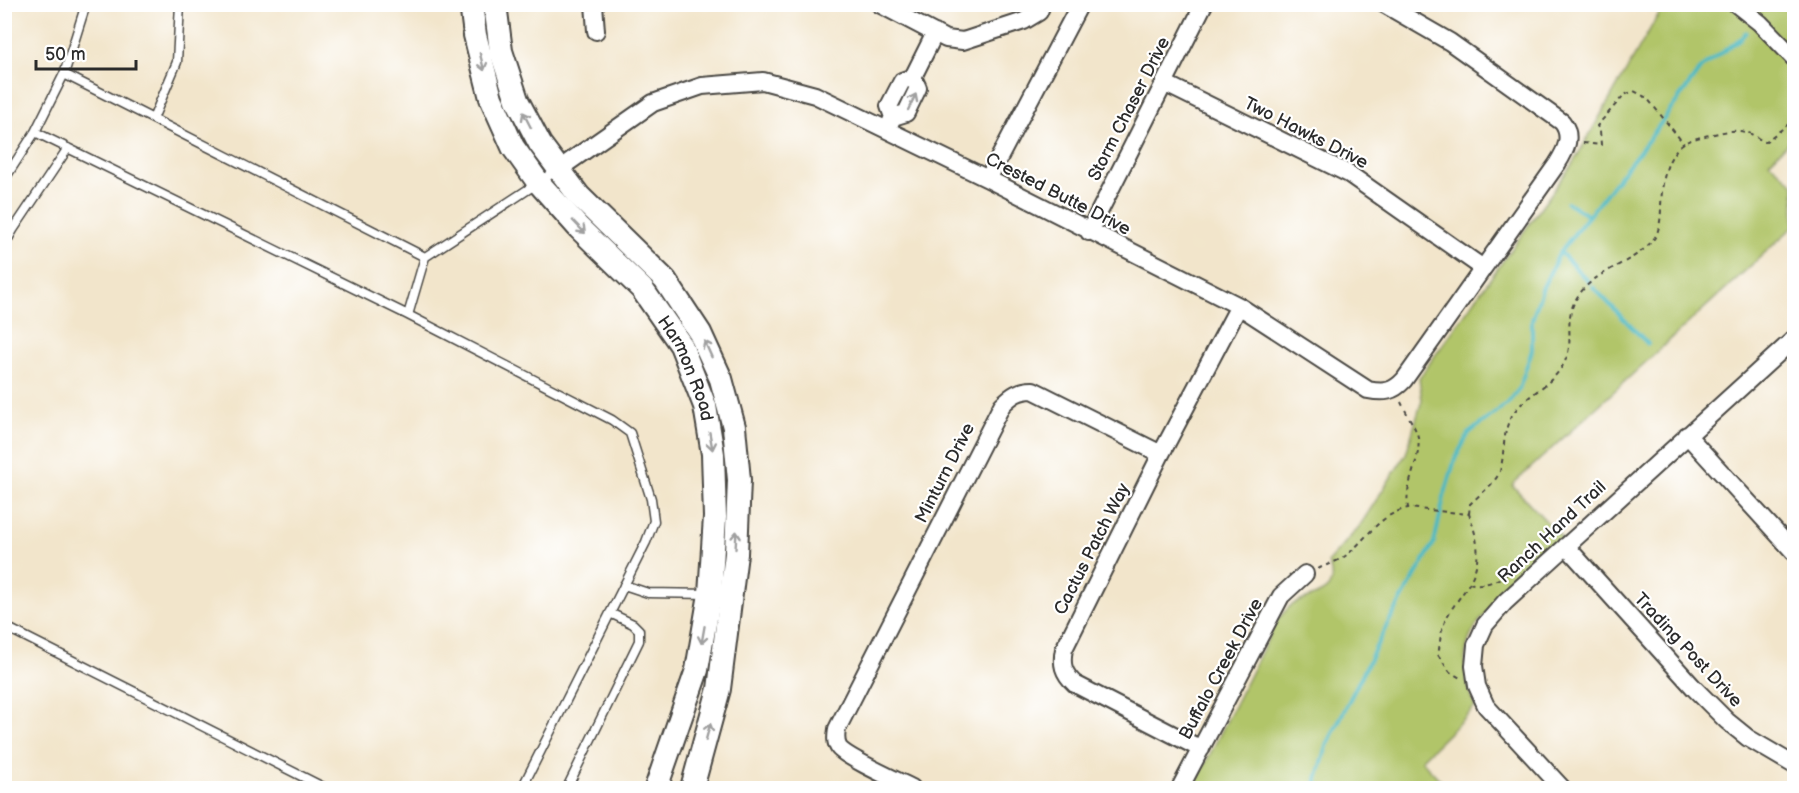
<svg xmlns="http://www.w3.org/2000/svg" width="1799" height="793" viewBox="0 0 1799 793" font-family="'Balsamiq Sans',sans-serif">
<rect width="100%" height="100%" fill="#fff"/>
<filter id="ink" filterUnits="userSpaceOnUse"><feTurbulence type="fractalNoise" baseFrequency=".0167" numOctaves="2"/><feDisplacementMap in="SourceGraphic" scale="12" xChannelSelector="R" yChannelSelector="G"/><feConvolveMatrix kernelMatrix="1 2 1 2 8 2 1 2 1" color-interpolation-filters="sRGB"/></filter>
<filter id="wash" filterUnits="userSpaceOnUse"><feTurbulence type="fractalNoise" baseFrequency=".008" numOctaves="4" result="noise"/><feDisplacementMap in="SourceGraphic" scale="24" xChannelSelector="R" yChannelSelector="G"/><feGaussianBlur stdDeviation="1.35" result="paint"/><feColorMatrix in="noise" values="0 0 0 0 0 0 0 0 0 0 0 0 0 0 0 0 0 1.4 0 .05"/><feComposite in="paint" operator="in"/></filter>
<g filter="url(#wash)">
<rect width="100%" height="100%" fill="#f2e5cb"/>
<path fill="#b1c569" stroke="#6e784a" stroke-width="1.5" d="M1664,5H1794V137L1769,162L1794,184V226L1512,485L1563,539C1546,555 1529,571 1512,586C1471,625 1451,650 1475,707L1421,760L1448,788H1193L1278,619C1283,614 1287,608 1292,605C1311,594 1342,596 1328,562L1359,527L1406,454L1422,400L1419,378L1573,163Z"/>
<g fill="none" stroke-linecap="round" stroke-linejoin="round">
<path stroke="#4ab8c2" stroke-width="4" d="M1763,8L1766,4
M1567,202L1589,216
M1560,252L1589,282
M1593,287L1648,344
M1316,788L1317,779L1328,743L1387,625L1434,543L1444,497L1455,459L1469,433L1508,403L1519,389L1532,350V320L1543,287L1560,252L1653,134L1701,68L1741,38L1746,32"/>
</g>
</g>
<g filter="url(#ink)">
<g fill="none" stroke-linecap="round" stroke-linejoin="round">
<g stroke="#494743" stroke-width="11">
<path id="lane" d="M86,4L64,74L35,132L408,315L425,257
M180,4L177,62L153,119L425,257L559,169
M64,74L153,119
M4,180L35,132
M4,246L13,230L68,148
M408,315L612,420L630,433L651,499L654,521L646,542L522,788
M624,585L648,593L710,594
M4,626L325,788
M567,788L639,641V630L633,624L610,613"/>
</g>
<g stroke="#494743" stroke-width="20">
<path id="street" d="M594,4L596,31
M879,4L946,39L963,41L1024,21L1039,12L1042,4
M1736,4L1760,23L1794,58
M1164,83L1349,174L1483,268
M893,117L906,113L918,88L913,77
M887,130L893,117L889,106L902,81L913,77L935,33
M559,169L653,103L702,86L763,81L815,95L988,179L1239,306L1368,390C1384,393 1393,392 1404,380L1557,164C1566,150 1573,136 1562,122L1450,42L1384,4
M988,179L1080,4
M1089,232L1204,4
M1687,435L1794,552
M1566,546L1695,689L1727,721L1748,738L1794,765
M1201,749L1075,684C1063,673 1061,664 1064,649L1161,454L1239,306
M912,788C898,781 847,758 839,748C835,742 836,736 837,729L1002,405C1012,395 1019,390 1033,390L1161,454
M1180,788L1281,596L1305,574
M1562,788L1486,706L1477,686L1474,666L1476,645L1485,625L1505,602L1794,339"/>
</g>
<g stroke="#494743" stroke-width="26">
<g id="secondary">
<path id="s1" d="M471,4L475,35L491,98L513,147L538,182L579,228L642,289L681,345L705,406L713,454L715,517L710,594L697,670L656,788"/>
<path d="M495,4L501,51L517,100L540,144L579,196L665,280L700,333L721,379L734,427L739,480L736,554L719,689L692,788"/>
</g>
</g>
<path stroke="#494743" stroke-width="2" stroke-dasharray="4.5 4.5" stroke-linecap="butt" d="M1794,73L1790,78L1789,83L1794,93
M1583,143L1601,145L1600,131L1597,126L1624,95L1634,91L1647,98L1684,144
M1401,402C1405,411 1416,428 1418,437C1422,459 1404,483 1408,508L1469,514C1479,543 1483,563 1465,590C1457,602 1447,613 1443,627C1440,635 1440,646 1438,655L1450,672L1462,679
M1469,514L1470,504C1480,494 1495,484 1500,471C1505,454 1502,433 1511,417C1525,393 1555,386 1566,359C1574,339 1564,322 1575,301C1592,269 1632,266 1653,240C1660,232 1661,216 1661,206C1662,186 1664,161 1680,146C1685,141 1697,138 1705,136C1717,134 1732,128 1745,132C1752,133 1758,139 1765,142L1794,120
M1318,569C1327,564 1340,561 1348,554C1369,536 1379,515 1408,508
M1469,583C1483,587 1498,581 1510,572C1515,567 1518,563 1525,562"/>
<use href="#lane" stroke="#fff" stroke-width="8"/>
<use href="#street" stroke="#fff" stroke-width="16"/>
<use href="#secondary" stroke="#fff" stroke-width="22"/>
</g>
<defs><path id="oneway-shaft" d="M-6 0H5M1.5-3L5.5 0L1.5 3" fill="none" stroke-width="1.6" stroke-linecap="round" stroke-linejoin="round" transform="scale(1.5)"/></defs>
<g stroke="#a0a0a0">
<use href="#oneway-shaft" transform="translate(482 62) rotate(76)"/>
<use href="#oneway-shaft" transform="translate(912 102) rotate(-64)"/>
<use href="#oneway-shaft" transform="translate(527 120) rotate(-117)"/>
<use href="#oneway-shaft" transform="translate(579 227) rotate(46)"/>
<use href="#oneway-shaft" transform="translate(708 349) rotate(-114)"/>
<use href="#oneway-shaft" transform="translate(711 441) rotate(80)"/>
<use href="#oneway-shaft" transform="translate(736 540) rotate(-87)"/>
<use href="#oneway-shaft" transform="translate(703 635) rotate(100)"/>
<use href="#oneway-shaft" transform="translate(708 732) rotate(-75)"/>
</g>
</g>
<g text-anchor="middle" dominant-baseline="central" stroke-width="4.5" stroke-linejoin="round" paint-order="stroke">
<g font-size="18" fill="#2b2b2b" stroke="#fff">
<text transform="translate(1129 109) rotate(-63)">Storm Chaser Drive</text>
<text transform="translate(1306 133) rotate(27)">Two Hawks Drive</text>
<text transform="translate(1058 194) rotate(27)">Crested Butte Drive</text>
<text stroke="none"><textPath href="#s1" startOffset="434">Harmon Road</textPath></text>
<text transform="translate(945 473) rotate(-63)">Minturn Drive</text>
<text transform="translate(1552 532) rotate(-43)">Ranch Hand Trail</text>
<text transform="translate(1092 549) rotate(-63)">Cactus Patch Way</text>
<text transform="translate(1688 650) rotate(47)">Trading Post Drive</text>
<text transform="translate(1221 669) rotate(-62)">Buffalo Creek Drive</text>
</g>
</g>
<rect width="1799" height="793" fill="none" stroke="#fff" stroke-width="24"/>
<path d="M36 60v9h100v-9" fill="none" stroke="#2b2b2b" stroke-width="3"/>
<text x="45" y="60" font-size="18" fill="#2b2b2b" stroke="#ffffff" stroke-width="4.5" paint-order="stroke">50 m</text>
</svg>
